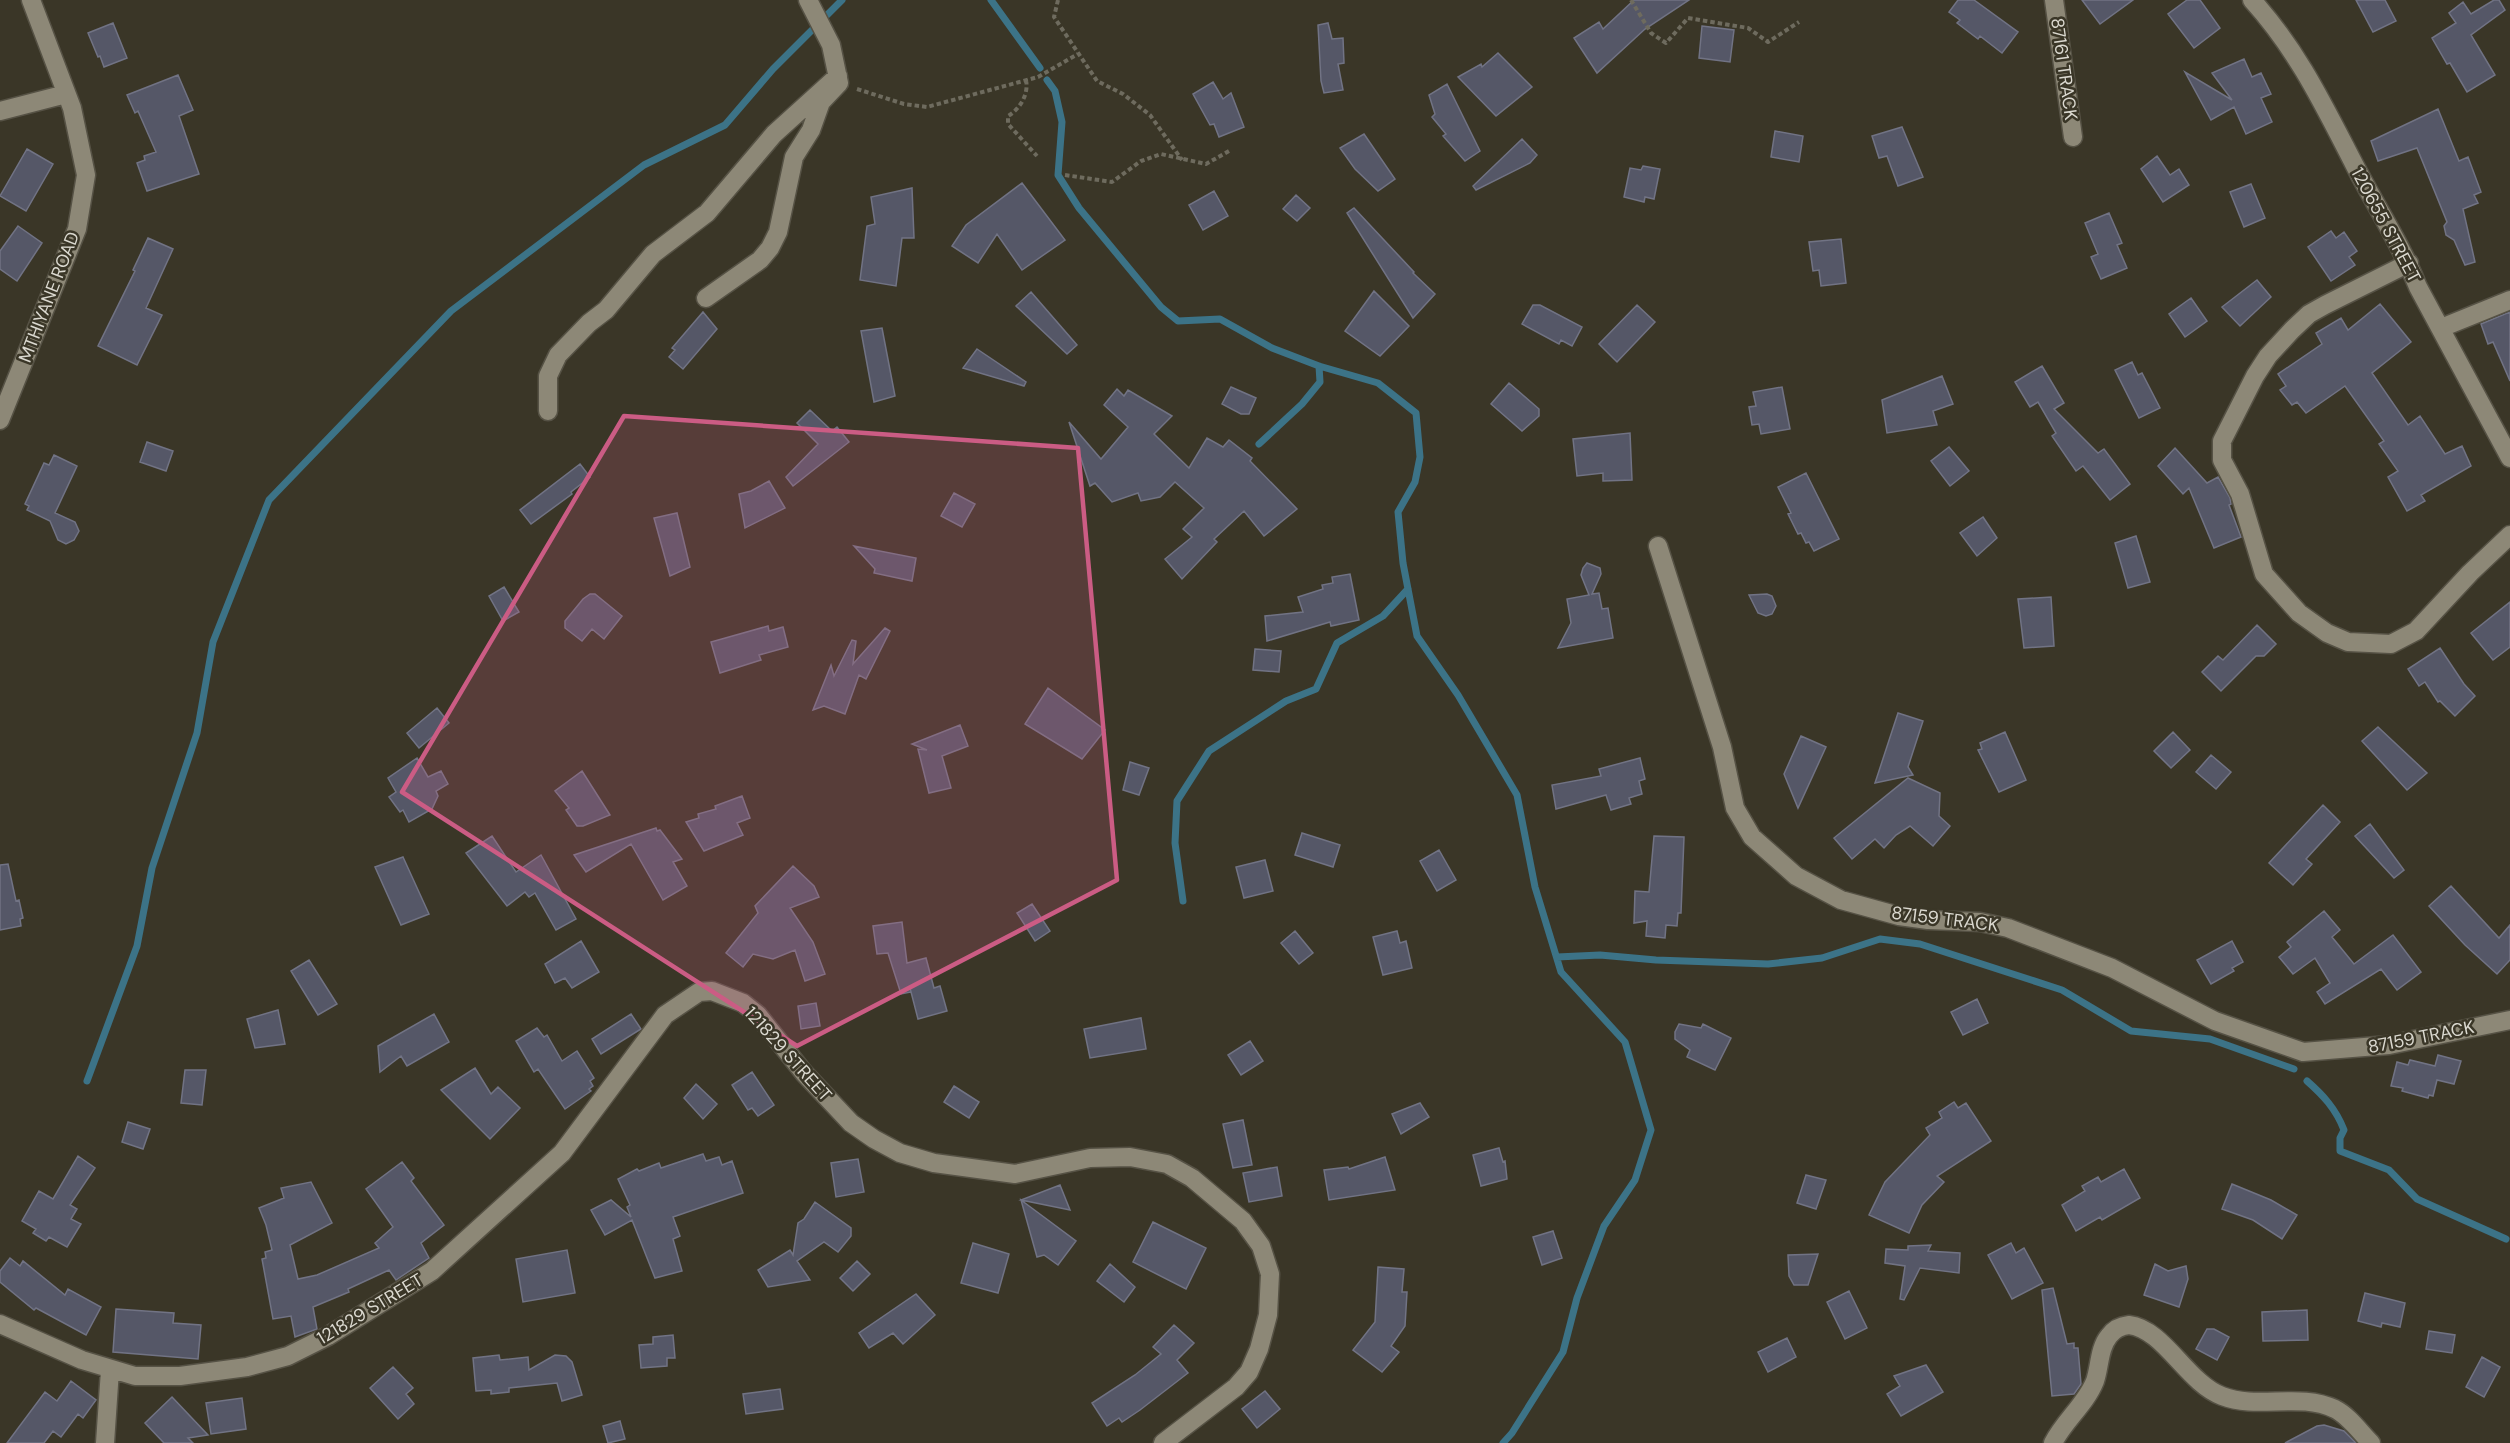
<svg xmlns="http://www.w3.org/2000/svg" width="2510" height="1443" viewBox="0 0 2510 1443" font-family="'DM Sans',sans-serif">
<rect width="100%" height="100%" fill="#3a3627"/>
<g fill="none" stroke-linecap="round" stroke-linejoin="round">
<path stroke="#3c7387" stroke-width="7" d="M991,0L1040,68
M1047,80L1055,91L1062,122L1058,175L1079,208L1161,307L1178,321L1220,319L1272,348L1319,366L1378,383L1416,413L1420,457L1415,482L1398,512L1403,563L1417,636L1458,695L1517,795L1535,887L1561,972L1625,1042L1651,1130L1635,1180L1604,1226L1577,1298L1563,1352L1512,1433L1503,1443
M1259,444L1302,404L1320,382L1319,366
M1183,901L1175,843L1177,801L1209,751L1286,701L1316,689L1337,643L1383,616L1408,589
M1557,957L1600,955L1656,960L1768,964L1822,958L1880,939L1920,944L2062,990L2131,1031L2210,1039L2294,1069
M87,1081L137,946L152,868L197,733L213,642L269,500L451,311L644,165L725,125L773,69L842,0
M2307,1081C2323,1095 2336,1109 2344,1130L2340,1138V1151L2389,1170L2417,1199L2506,1239"/>
</g>
<path fill="#555767" stroke="#717384" stroke-width="1.5" d="M1634,0H1689L1645,29L1597,73L1574,38L1599,22L1603,29Z
M1958,0H1974L2018,32L2002,53L1980,36L1978,39L1957,23L1960,20L1949,12Z
M2082,0H2133L2100,24Z
M2187,0H2200L2220,28L2194,48L2168,14Z
M2356,0H2385L2396,21L2373,32Z
M2494,0H2499L2505,10L2471,35L2495,75L2467,92L2450,63L2447,64L2432,38L2456,23L2449,13L2463,2L2471,14Z
M113,23L127,58L104,67L100,56L98,57L88,33Z
M1328,23L1332,39L1343,38L1344,63L1338,64L1343,90L1324,93L1321,81L1318,25Z
M1702,26L1734,30L1730,62L1699,58Z
M1498,53L1532,87L1496,116L1458,77L1481,64L1482,67Z
M2244,59L2252,77L2261,73L2271,94L2261,98L2272,122L2246,134L2234,107L2211,120L2185,72L2232,100L2212,73Z
M178,75L193,110L179,116L199,174L147,191L137,163L145,160L144,156L156,152L138,111L135,113L127,95Z
M1213,82L1223,99L1231,93L1244,127L1219,137L1214,124L1210,125L1193,94Z
M1447,84L1480,151L1465,161L1443,136L1446,134L1432,117L1435,114L1429,95Z
M2438,109L2459,161L2468,157L2481,192L2474,195L2478,203L2463,209L2475,262L2465,265L2454,240L2446,235L2444,226L2447,222L2417,148L2378,161L2371,141Z
M1902,127L1923,177L1898,186L1887,156L1879,158L1872,136Z
M1775,131L1803,136L1799,162L1771,157Z
M1364,134L1395,179L1378,191L1355,169L1340,148Z
M1522,139L1537,155L1530,163L1476,190L1473,186Z
M27,149L53,164L26,211L0,196Z
M2157,156L2170,175L2179,169L2189,185L2163,202L2141,169Z
M1643,166L1660,169L1654,199L1645,197L1644,202L1624,197L1630,168L1641,170Z
M1022,183L1065,240L1022,270L997,234L978,263L952,246L966,225Z
M2251,184L2265,218L2244,227L2230,192Z
M912,188L914,238H902L896,286L860,280L867,226L875,224L871,197Z
M1214,191L1228,216L1203,230L1189,205Z
M1296,195L1310,208L1297,221L1283,209Z
M1354,208L1414,272L1413,273L1435,294L1413,318L1347,213Z
M2109,213L2122,243L2117,245L2127,268L2101,279L2091,257L2098,254L2085,223Z
M18,226L42,243L17,281L0,269V251Z
M2331,231L2336,238L2344,232L2357,251L2349,257L2355,265L2331,281L2308,247Z
M148,238L173,249L146,308L162,315L137,365L98,346L135,271L133,270Z
M1841,239L1846,283L1821,286L1819,270L1813,271L1809,242Z
M2257,280L2271,297L2240,326L2222,307Z
M1374,291L1409,326L1380,356L1345,331Z
M1031,292L1077,345L1067,354L1016,306Z
M2191,298L2207,321L2185,337L2169,314Z
M2380,304L2411,342L2372,373L2408,425L2420,416L2445,454L2462,446L2471,466L2421,495L2425,501L2407,511L2388,477L2398,471L2379,444L2384,441L2345,386L2306,413L2297,402L2292,405L2280,390L2286,386L2278,374L2322,344L2316,333L2341,318L2348,330Z
M1533,305H1540L1582,327L1572,346L1561,340L1559,344L1522,324Z
M1637,305L1655,322L1617,362L1599,344Z
M703,312L717,329L683,369L669,357L675,350L672,348Z
M2510,312V381L2493,342L2488,344L2481,324Z
M882,328L895,396L874,402L861,331Z
M977,349L1026,382L1024,386L963,368Z
M2132,362L2138,375L2142,373L2160,408L2139,418L2115,370Z
M2042,366L2064,403L2054,409L2098,453L2104,449L2130,484L2110,500L2083,466L2076,471L2052,436L2056,433L2038,402L2030,407L2015,382Z
M1942,376L1953,404L1933,411L1937,425L1887,433L1882,400Z
M1509,383L1539,409V416L1522,431L1491,404Z
M1231,387L1256,398L1249,414H1241L1222,404Z
M1782,387L1790,429L1761,434L1759,424L1752,425L1749,407L1756,406L1753,392Z
M1117,389L1124,396L1128,390L1172,416L1154,434L1189,468L1207,438L1223,447L1229,440L1252,458L1250,461L1297,509L1264,536L1244,511L1214,539L1217,542L1182,579L1165,559L1192,537L1183,529L1204,508L1175,482L1160,497L1141,501L1138,493L1112,502L1095,483L1090,486L1069,422L1101,459L1128,427L1104,405Z
M810,410L832,431L837,427L849,442L793,486L786,477L818,444L797,423Z
M1630,433L1632,480L1603,481V473L1577,476L1573,439Z
M147,442L173,451L166,471L140,462Z
M1949,447L1969,471L1950,486L1931,461Z
M2175,448L2207,483L2218,477L2230,498L2231,504L2229,505L2241,537L2214,548L2189,488L2183,494L2158,466Z
M54,455L77,466L55,513L75,522L79,531L74,540L66,544L58,540L50,521L27,510L29,506L25,504L44,463L49,465Z
M580,464L590,477L571,492L572,494L531,524L520,510Z
M1806,473L1839,539L1814,551L1809,542L1806,543L1801,533L1798,534L1788,514L1791,513L1778,487Z
M769,481L785,508L745,528L739,494L751,491Z
M954,493L975,504L962,527L941,516Z
M677,513L690,567L670,576L654,518Z
M1983,517L1997,538L1977,556L1960,533Z
M2136,536L2150,582L2128,588L2115,543Z
M854,546L916,558L912,581L874,573L875,569Z
M1587,563L1600,568L1601,574L1592,594L1599,593L1602,609L1608,608L1613,638L1558,648L1571,623L1567,599L1589,595L1581,575L1583,568Z
M1350,574L1359,620L1331,626L1330,622L1267,641L1265,616L1303,612L1298,597L1323,589L1322,585L1333,583L1332,577Z
M504,587L519,612L503,621L489,596Z
M590,594H595L622,616L604,639L592,629L582,641L565,628V621L583,599Z
M1749,595L1767,594L1772,596L1776,606L1772,614L1766,616L1758,613Z
M2051,597L2054,646L2024,648L2018,599Z
M2510,602V647L2493,660L2471,633Z
M2257,625L2276,644L2264,656H2256L2221,691L2202,672L2218,656L2223,660Z
M768,626L769,631L783,627L788,647L759,655L761,660L720,673L711,642Z
M885,628L890,631L866,679L859,675L845,714L824,706L813,710L831,665L834,676L852,640L856,641L853,664Z
M2440,648L2464,684L2475,696L2455,716L2440,701L2438,702L2425,682L2419,686L2408,669Z
M1255,649L1281,651L1279,672L1253,670Z
M1048,688L1105,730L1082,759L1025,724Z
M437,708L449,723L419,748L407,733Z
M1898,713L1923,721L1908,767L1913,775L1875,783Z
M960,725L968,746L942,756L951,788L929,793L918,749L927,750L912,744Z
M2378,727L2427,773L2407,790L2362,741Z
M2005,732L2026,780L1999,792L1978,750L1982,749L1980,743Z
M2173,732L2190,750L2171,768L2154,751Z
M1801,736L1826,747L1798,808L1784,774Z
M2211,755L2231,772L2216,789L2196,772Z
M417,758L428,777L441,771L448,784L436,791L438,796L432,809L409,822L403,810L400,812L389,797L396,792L388,778Z
M1640,758L1645,779L1639,781L1642,794L1629,798L1631,804L1611,810L1606,795L1556,809L1552,785L1601,776L1599,769Z
M1130,762L1149,768L1139,795L1123,790Z
M582,771L610,815L583,826H577L566,810L569,808L555,791Z
M1908,778L1940,793L1939,816L1950,826L1933,846L1910,826L1896,835L1884,848L1875,839L1852,859L1834,838Z
M742,796L750,818L737,823L743,835L704,851L686,822L699,818L698,814L716,809L715,806Z
M2323,805L2340,822L2306,859L2312,864L2293,885L2269,863Z
M2370,824L2404,870L2394,878L2355,836Z
M656,828L657,831L660,830L682,859L673,862L687,886L663,900L631,844L586,872L574,855Z
M1302,833L1340,845L1333,867L1295,855Z
M492,836L516,872L541,855L576,919L556,930L535,893L529,897L525,892L507,906L466,853Z
M1654,836L1684,837L1681,913H1678L1677,926L1666,925L1665,938L1646,936L1647,921L1634,923L1635,891L1649,892Z
M1439,850L1456,880L1437,891L1420,861Z
M403,857L429,914L401,925L375,867Z
M1265,860L1273,891L1244,898L1236,867Z
M8,864L16,901L19,900L23,918L20,919L21,926L0,930V865Z
M793,866L814,886L819,897L790,908L813,942L825,974L805,981L795,950L773,959L753,954L743,967L726,953L758,913L755,906Z
M2451,886L2499,938L2510,925V960L2497,974L2465,945L2429,906Z
M1032,904L1050,931L1035,941L1017,913Z
M2324,911L2340,930L2332,937L2354,964L2393,935L2421,972L2397,990L2381,969L2325,1004L2317,992L2330,983L2315,958L2293,974L2279,957L2291,947L2287,942Z
M902,922L907,963L926,958L934,988L940,986L947,1011L918,1019L910,988L911,992L901,994L888,953L877,954L873,926Z
M1295,931L1313,953L1299,964L1281,943Z
M1397,931L1400,943L1406,941L1412,968L1383,975L1373,937Z
M581,941L599,972L572,988L565,978L555,983L545,964Z
M2232,941L2243,962L2232,968L2234,971L2211,984L2197,960Z
M309,960L337,1004L318,1015L291,971Z
M1977,999L1988,1023L1963,1035L1951,1012Z
M816,1003L820,1026L801,1029L798,1006Z
M278,1010L285,1044L255,1048L247,1019Z
M434,1014L449,1042L407,1066L401,1056L380,1072L378,1046Z
M631,1014L641,1029L601,1054L592,1039Z
M1141,1018L1146,1049L1090,1058L1084,1029Z
M1679,1024L1701,1028L1703,1024L1731,1038L1715,1070L1687,1057L1690,1050L1675,1039V1032Z
M537,1028L544,1037L547,1035L562,1061L577,1051L594,1078L590,1081L593,1086L589,1089L591,1091L565,1109L538,1069L534,1072L516,1041Z
M1250,1041L1263,1061L1241,1075L1228,1055Z
M2438,1055L2461,1061L2454,1084L2437,1080L2433,1096L2429,1095L2428,1098L2402,1091L2403,1088L2391,1086L2397,1062L2408,1065L2410,1060L2435,1066Z
M475,1068L491,1094L498,1087L520,1108L490,1139L441,1090Z
M185,1070H206L202,1105L181,1103Z
M752,1072L774,1105L758,1116L752,1108L748,1110L732,1085Z
M696,1084L717,1104L703,1119L684,1098Z
M954,1086L979,1102L969,1118L944,1102Z
M1954,1102L1958,1108L1966,1103L1991,1141L1937,1176L1944,1182L1922,1205L1909,1233L1869,1215L1885,1182L1930,1135L1926,1128L1942,1118L1939,1112Z
M1420,1103L1429,1117L1401,1134L1392,1114Z
M1243,1120L1252,1165L1233,1168L1223,1124Z
M128,1122L150,1129L143,1149L122,1142Z
M1499,1148L1503,1162L1505,1161L1507,1179L1481,1186L1473,1155Z
M703,1154L706,1161L719,1157L722,1165L732,1161L743,1193L673,1217L680,1236L673,1239L682,1271L655,1278L632,1220L605,1235L591,1210L611,1200L631,1217L627,1207L630,1205L618,1179L637,1169L639,1171L659,1163L661,1168Z
M78,1156L95,1168L70,1205L77,1209L71,1219L81,1224L67,1247L49,1237L46,1241L33,1233L36,1229L22,1221L39,1191L53,1199Z
M1385,1157L1395,1190L1329,1200L1324,1170L1348,1167L1349,1169Z
M858,1159L864,1192L836,1197L831,1163Z
M402,1162L414,1178L411,1181L444,1225L421,1243L429,1258L396,1280L389,1270L348,1289L349,1292L313,1307L317,1329L295,1337L291,1316L273,1319L262,1259L266,1258L265,1252L272,1250L266,1225L259,1208L284,1198L281,1188L311,1182L332,1223L290,1245L298,1279L317,1275L379,1248L375,1243L393,1227L366,1189Z
M1277,1167L1282,1196L1249,1202L1243,1173Z
M2124,1169L2140,1198L2102,1220L2100,1217L2076,1231L2062,1205L2085,1191L2082,1186L2098,1177L2101,1182Z
M1806,1175L1826,1180L1816,1209L1797,1203Z
M2232,1184L2271,1200L2297,1215L2282,1239L2253,1220L2222,1209Z
M1060,1185L1070,1210L1021,1200Z
M1021,1200L1076,1241L1058,1265L1044,1255L1037,1257Z
M815,1202L851,1228V1236L838,1252L824,1242L797,1261L810,1280L768,1287L758,1270L790,1250L793,1255L798,1223L804,1219Z
M1153,1222L1206,1248L1186,1289L1133,1262Z
M1553,1231L1562,1258L1542,1265L1533,1237Z
M973,1243L1009,1254L998,1293L961,1283Z
M2011,1243L2016,1253L2024,1248L2043,1283L2012,1299L1988,1255Z
M1931,1245L1928,1251L1960,1253L1959,1273L1920,1268L1904,1300L1900,1299L1905,1266L1885,1263L1886,1249L1908,1250V1246Z
M567,1250L575,1293L523,1302L516,1259Z
M1818,1254L1808,1285H1794L1789,1276L1788,1255Z
M10,1258L20,1266L23,1261L65,1295L68,1289L101,1307L86,1335L36,1308L34,1310L0,1282V1271Z
M857,1261L870,1274L853,1291L840,1278Z
M1110,1264L1135,1287L1124,1302L1097,1281Z
M2155,1264L2168,1271L2186,1266L2188,1279L2179,1307L2144,1295Z
M1378,1267L1404,1269L1402,1292H1407L1405,1326L1391,1346L1399,1352L1382,1372L1353,1350L1375,1322Z
M2053,1288L2067,1344L2074,1343V1348H2078L2081,1384L2074,1394L2052,1396L2042,1290Z
M1849,1291L1867,1328L1845,1339L1827,1302Z
M2365,1293L2405,1303L2400,1327L2382,1323L2381,1327L2358,1321Z
M916,1294L935,1315L903,1344L893,1333L869,1348L859,1333Z
M116,1309L174,1313L173,1323L201,1325L198,1359L113,1352Z
M2307,1310L2308,1340L2263,1341L2262,1312Z
M1174,1325L1194,1343L1177,1360L1188,1373L1140,1410L1122,1422L1119,1418L1107,1426L1092,1403L1135,1375L1161,1354L1153,1347Z
M2207,1329H2214L2229,1337L2217,1360L2196,1349Z
M2429,1331L2455,1335L2452,1353L2426,1349Z
M673,1335L675,1358H667V1366L641,1368L639,1345L653,1344V1337Z
M1787,1338L1796,1357L1768,1372L1758,1352Z
M499,1355L500,1360L528,1357L529,1370L555,1355L566,1356L572,1362L582,1395L562,1401L557,1383L509,1388V1392L491,1394V1390L476,1391L473,1358Z
M2482,1357L2500,1367L2484,1397L2466,1387Z
M1926,1365L1943,1392L1901,1416L1887,1394L1900,1386L1894,1376Z
M393,1367L413,1388L406,1394L414,1404L398,1419L370,1388Z
M71,1381L96,1400L83,1418L78,1414L61,1437L53,1431L44,1443H7L45,1392L57,1401Z
M780,1389L783,1409L746,1414L743,1394Z
M1265,1391L1280,1409L1257,1428L1242,1409Z
M172,1397L208,1435L188,1438L193,1443H164L145,1423Z
M242,1398L246,1429L211,1434L206,1403Z
M620,1421L625,1439L608,1443L603,1426Z
M2324,1425L2344,1431L2356,1443H2285L2317,1426Z"/>
<g fill="none" stroke-linecap="round" stroke-linejoin="round">
<g stroke="#565245" stroke-width="21">
<path id="minor" d="M2054,0L2073,137
M2252,0C2298,51 2323,104 2354,164C2375,205 2401,244 2418,287L2510,458
M0,111L66,94
M2409,263L2325,305L2309,314L2292,330L2268,356L2255,376L2222,441V460L2240,494L2264,574L2299,613L2327,633L2348,642L2391,644L2416,631L2470,573L2510,535
M706,298L760,260L770,248L778,232L794,157L811,130L821,102L839,83L831,45L808,0
M2441,328L2510,300
M548,411V376L558,355L589,323L606,310L653,254L707,213L774,134L838,76
M0,420L77,229L86,175L72,108L31,0
M1658,546L1722,747L1735,808L1752,837L1796,876L1841,900L1899,916L1928,920L1980,922L2008,928L2112,968L2215,1021L2303,1052L2389,1045L2510,1020
M0,1324L82,1360L135,1376H180L247,1367L288,1356L328,1336L432,1271L562,1153L665,1015L699,992L712,991L743,1003L758,1015L804,1073L851,1123L874,1139L900,1153L934,1163L1015,1174L1090,1158L1130,1157L1167,1164L1192,1178L1243,1221L1261,1246L1270,1274L1268,1315L1259,1349L1249,1372L1236,1387L1163,1443
M105,1443L110,1370
M2053,1443C2064,1421 2086,1404 2095,1381C2100,1366 2099,1348 2109,1336C2114,1329 2120,1326 2129,1325C2164,1329 2187,1383 2222,1396C2258,1410 2299,1392 2335,1409C2349,1416 2360,1432 2371,1443"/>
</g>
<path stroke="#6e6b5e" stroke-width="4" stroke-dasharray="4.5 3" stroke-linecap="butt" d="M1058,0L1054,17L1097,81L1123,94L1150,115L1182,160
M1631,0L1651,33L1666,43L1688,18L1748,28L1768,42L1799,22
M1026,80C1029,94 1020,109 1008,116V124L1037,156
M857,89L904,104L927,107L1038,77L1078,54
M1065,175L1112,182L1141,161L1161,154L1206,164L1229,151"/>
<use href="#minor" stroke="#8d8877" stroke-width="18"/>
</g>
<path fill="#cb5c84" fill-opacity="0.2" stroke="#cb5c84" stroke-width="4.5" stroke-linejoin="round" d="M624,416L1078,448L1117,880L797,1046L402,792Z"/>
<g text-anchor="middle" dominant-baseline="central" stroke-width="5" stroke-linejoin="round" paint-order="stroke">
<g font-size="18" fill="#dbd9d0" stroke="#3a3627">
<text transform="translate(2064 69) rotate(82)">87161 TRACK</text>
<text transform="translate(2386 225) rotate(62)">120655 STREET</text>
<text transform="translate(49 297) rotate(-69)">MTHIYANE ROAD</text>
<text transform="translate(1945 919) rotate(7)">87159 TRACK</text>
<text transform="translate(2421 1037) rotate(-11)">87159 TRACK</text>
<text transform="translate(788 1054) rotate(48)">121829 STREET</text>
<text transform="translate(370 1309) rotate(-31)">121829 STREET</text>
</g>
</g>
</svg>
